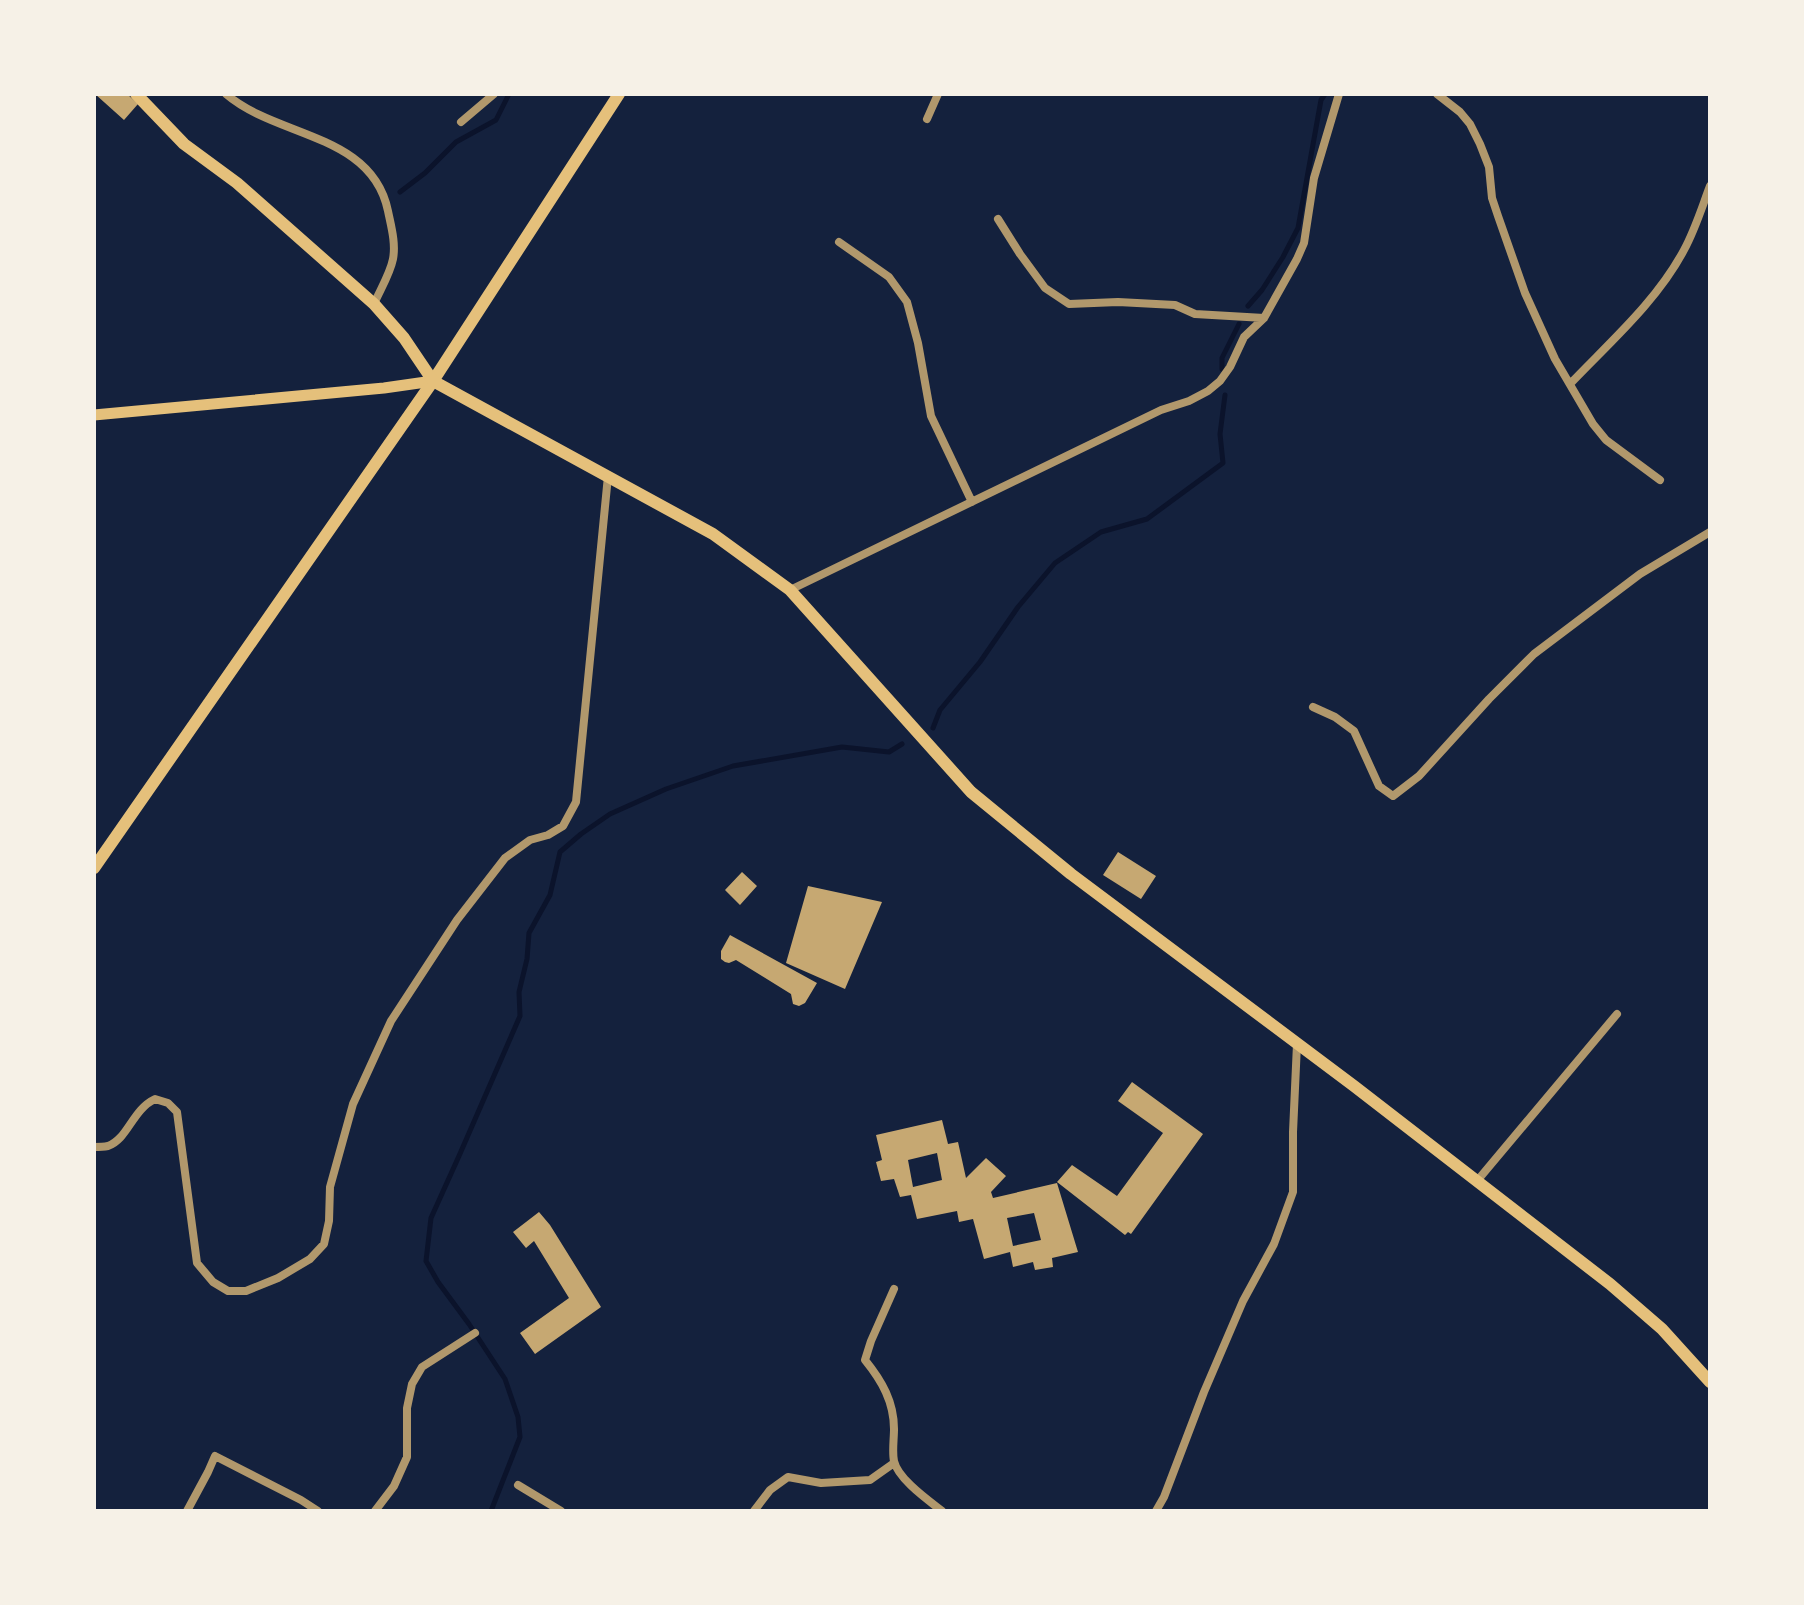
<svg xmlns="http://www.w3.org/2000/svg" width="1804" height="1605" viewBox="0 0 1804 1605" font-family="'Asap Condensed',sans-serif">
<rect width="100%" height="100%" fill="#14213d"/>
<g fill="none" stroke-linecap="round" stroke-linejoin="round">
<path stroke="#0b132b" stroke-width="5" d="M400,192L425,173L456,142L496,120L509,94
M1248,306L1262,290L1283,257L1298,228L1321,100L1325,94
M1222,369V358L1239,324
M933,728L940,710L980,662L1018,607L1055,563L1101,532L1147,519L1223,463L1220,434L1225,395
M491,1511L520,1437L518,1417L505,1379L469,1324L438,1282L426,1261L431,1218L459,1156L520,1016L519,992L527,959L529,933L550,895L560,852L581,834L610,814L666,789L733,766L842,747L889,752L902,744"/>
</g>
<path fill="#c6a872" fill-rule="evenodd" d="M95,94H127L138,104L124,120Z
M1118,852L1156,876L1141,899L1103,875Z
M742,872L757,886L740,905L725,890Z
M808,886L882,902L845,989L786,963Z
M730,935L817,983L805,1003L799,1006L793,1004L791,994L736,960L729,963L725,962L721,959V951Z
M1132,1082L1203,1134L1131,1234L1128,1232L1125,1235L1057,1182L1072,1165L1117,1196L1163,1133L1118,1101Z
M942,1120L948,1144L958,1142L966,1178L986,1158L1006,1176L991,1192L993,1198L1057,1183L1078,1252L1052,1258L1053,1267L1035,1270L1033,1262L1013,1267L1010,1252L984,1259L973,1219L959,1222L957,1211L917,1219L911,1195L900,1197L894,1179L881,1181L876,1162L882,1160L876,1135ZM937,1153L942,1180L913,1187L908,1160ZM1034,1213L1041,1240L1013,1246L1007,1218Z
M539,1212L550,1225L601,1307L535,1354L520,1333L569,1298L534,1241L526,1248L513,1232Z"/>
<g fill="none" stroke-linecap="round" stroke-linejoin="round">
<path stroke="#b1986c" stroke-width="8" d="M226,94C277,138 372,133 388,211C391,226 396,243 393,259C390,274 380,290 374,304
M1437,94L1460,112L1470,124L1480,144L1489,167L1492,198L1498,216L1525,293L1555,359L1593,424L1606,440L1660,480
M927,119L938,94
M461,122L494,94
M998,219L1020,254L1045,288L1069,304L1118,302L1175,305L1195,314L1264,318
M839,242L889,277L907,302L918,343L931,416L972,502
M1570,384C1610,342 1657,301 1684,250C1695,230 1702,207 1710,186
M790,590L1161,410L1189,401L1208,391L1220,381L1230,367L1244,337L1264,318L1297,259L1304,243L1314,178L1339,94
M1313,707L1335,717L1354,731L1379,786L1393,796L1419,776L1489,699L1534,654L1640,574L1710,532
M94,1147C99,1147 103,1147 108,1146C128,1139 132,1110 155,1099L168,1103L177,1112L197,1263L213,1282L228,1291H246L278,1278L310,1259L324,1244L329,1221L330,1187L353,1104L391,1021L457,920L505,858L530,840L548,835L563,826L576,802L608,476
M1477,1181L1617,1014
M894,1289L871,1341L865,1360C882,1381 894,1402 894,1429C894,1439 892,1452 894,1461C898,1479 928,1500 942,1511
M518,1485L561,1511
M187,1511L208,1472L215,1456L301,1500L318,1511
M375,1511L394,1486L407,1457V1408L412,1384L422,1367L475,1333
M754,1511L770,1490L788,1477L821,1483L870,1480L894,1463
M1156,1511L1164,1497L1204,1392L1243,1301L1274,1244L1293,1192V1132L1297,1044"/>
<path stroke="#e5c07b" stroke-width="11" d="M94,415L384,388L433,381"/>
<path stroke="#e5c07b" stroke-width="12" d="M94,868L433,381L619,94"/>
<path stroke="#e5c07b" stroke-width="12" d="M136,94L184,144L237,183L374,304L404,338L433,381L713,534L790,590L971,792L1071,874L1354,1086L1610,1284L1662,1329L1710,1382"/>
</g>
<rect width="1804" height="1605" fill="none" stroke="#f6f1e7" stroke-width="192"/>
</svg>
